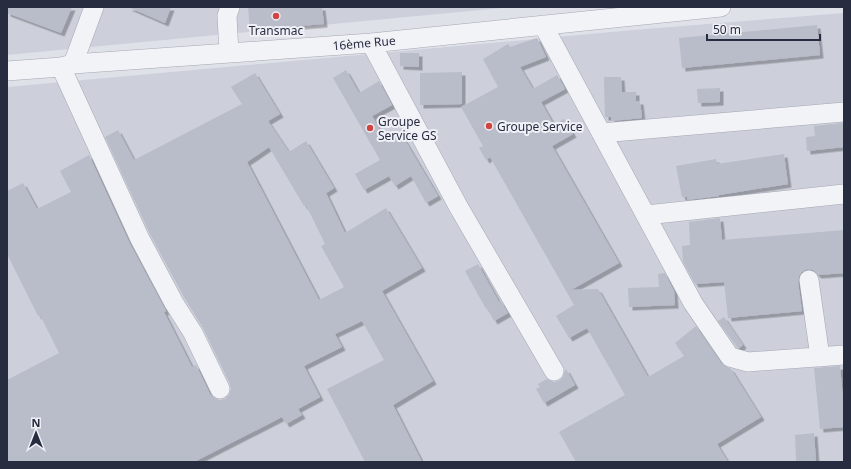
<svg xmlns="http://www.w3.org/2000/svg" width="851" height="469" viewBox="0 0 851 469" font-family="'Noto Sans',sans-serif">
<defs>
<filter id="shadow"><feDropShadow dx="3.5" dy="3.5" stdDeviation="0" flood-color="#0004"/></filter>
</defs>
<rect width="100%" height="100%" fill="#dfe1e9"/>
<path fill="#cdd0db" d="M7,7H512L7,55Z
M844,13V462H7V87L633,30Z"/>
<path fill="#b9bcc9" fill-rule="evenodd" filter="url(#shadow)" d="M7,7H72L61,33L7,13Z
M128,7H171L165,23Z
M248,7H322L324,24L250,30Z
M817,25L820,55L682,68L679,38Z
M537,38L546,57L520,67L533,89L557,75L565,89L541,102L554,125L564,119L573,134L552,146L619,263L571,290L598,289L648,377L684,356L675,343L696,326L721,363L731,369L761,417L717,444L728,462H576L559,432L625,395L587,328L569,338L556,316L574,305L490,157L486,160L479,148L483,146L461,107L498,87L483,59L508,44L510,47Z
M400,53H419V67L400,66Z
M346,70L359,93L379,81L392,105L372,116L386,140L400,132L438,196L426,203L411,176L395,186L389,176L364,190L355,174L380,160L333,78Z
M462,72V104L420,105V73Z
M255,73L280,114L268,121L289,152L306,141L334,188L326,193L345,233L386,208L422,268L382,291L433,381L393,405L422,462H365L327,389L384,360L362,321L335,334L342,347L304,366L320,397L298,409L302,415L286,424L282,417L194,462H7V380L59,353L40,315L38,316L7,254V191L23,183L37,209L71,192L60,171L89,155L130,244L166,311L164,312L192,367L196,365L210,394L214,398L220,400L225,399L229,395L231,389L230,384L203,328L184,297L150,234L105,137L118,130L134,160L242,104L231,87ZM269,147L304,206L306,205L325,244L321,246L344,287L319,300L247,162Z
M604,77H621L622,92H636V101H640L642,118L611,121V117H605Z
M720,88V102L698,103L697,89Z
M844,123V147L807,151L806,137L815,136L814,126Z
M784,154L788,184L719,195V196L687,200V197H682L676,166L716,159L717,164Z
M720,218L722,240L844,230V273L818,275L813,270L807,269L802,272L799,276L798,282L802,311L728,318L724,282L695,284L683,262L682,246L690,245L689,222Z
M478,264L499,302L501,301L508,313L494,321L487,308L486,309L465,271Z
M665,273L674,291L675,305L629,307L628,288L659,287L658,274Z
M724,317L743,345L739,348L737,347L718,321Z
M840,366L843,399H844V427L820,429L814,368Z
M566,369L575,385L544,403L536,389L540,387L538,384L547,379L554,382L559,381L563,377L565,370Z
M814,433L816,462H796L795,435Z"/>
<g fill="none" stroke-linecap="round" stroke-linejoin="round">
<g stroke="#a4a7b3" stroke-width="20">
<path id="minor" d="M543,25L693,303L730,357L748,362L844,355
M371,43L458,206L554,371
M229,53L227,16L230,7
M73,64L94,7
M61,67L140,239L174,303L193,333L220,389
M7,71L61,67L73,64L371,43L721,7
M601,133L844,112
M646,215L844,194
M809,280L820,357"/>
</g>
<use href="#minor" stroke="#f2f3f7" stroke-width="19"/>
</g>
<g fill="#d04442" stroke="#eff1f6" stroke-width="1.5">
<circle cx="276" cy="16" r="4"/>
<circle cx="489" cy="126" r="4"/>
<circle cx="370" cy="128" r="4"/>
</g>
<g text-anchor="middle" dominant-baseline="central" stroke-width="4" stroke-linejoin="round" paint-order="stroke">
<g font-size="12" fill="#282c40" stroke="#eff1f6" text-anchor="start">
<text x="276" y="30" text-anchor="middle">Transmac</text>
<text x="378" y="121">Groupe<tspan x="378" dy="14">Service GS</tspan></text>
<text x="497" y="126">Groupe Service</text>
</g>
<g font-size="12" fill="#282c40" stroke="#eff1f6">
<text transform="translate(364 43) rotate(-5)">16ème Rue</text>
</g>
</g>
<rect width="851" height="469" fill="none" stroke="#282c40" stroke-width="16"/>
<g transform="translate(36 433)" stroke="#eff1f6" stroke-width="3" paint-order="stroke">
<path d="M0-3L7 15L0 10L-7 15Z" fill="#282c40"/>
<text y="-6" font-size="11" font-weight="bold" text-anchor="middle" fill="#282c40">N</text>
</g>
<path d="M707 34v6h113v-6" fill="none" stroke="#282c40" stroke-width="2"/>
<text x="713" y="34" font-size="12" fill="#282c40" stroke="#eff1f6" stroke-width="3" paint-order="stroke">50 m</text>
</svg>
